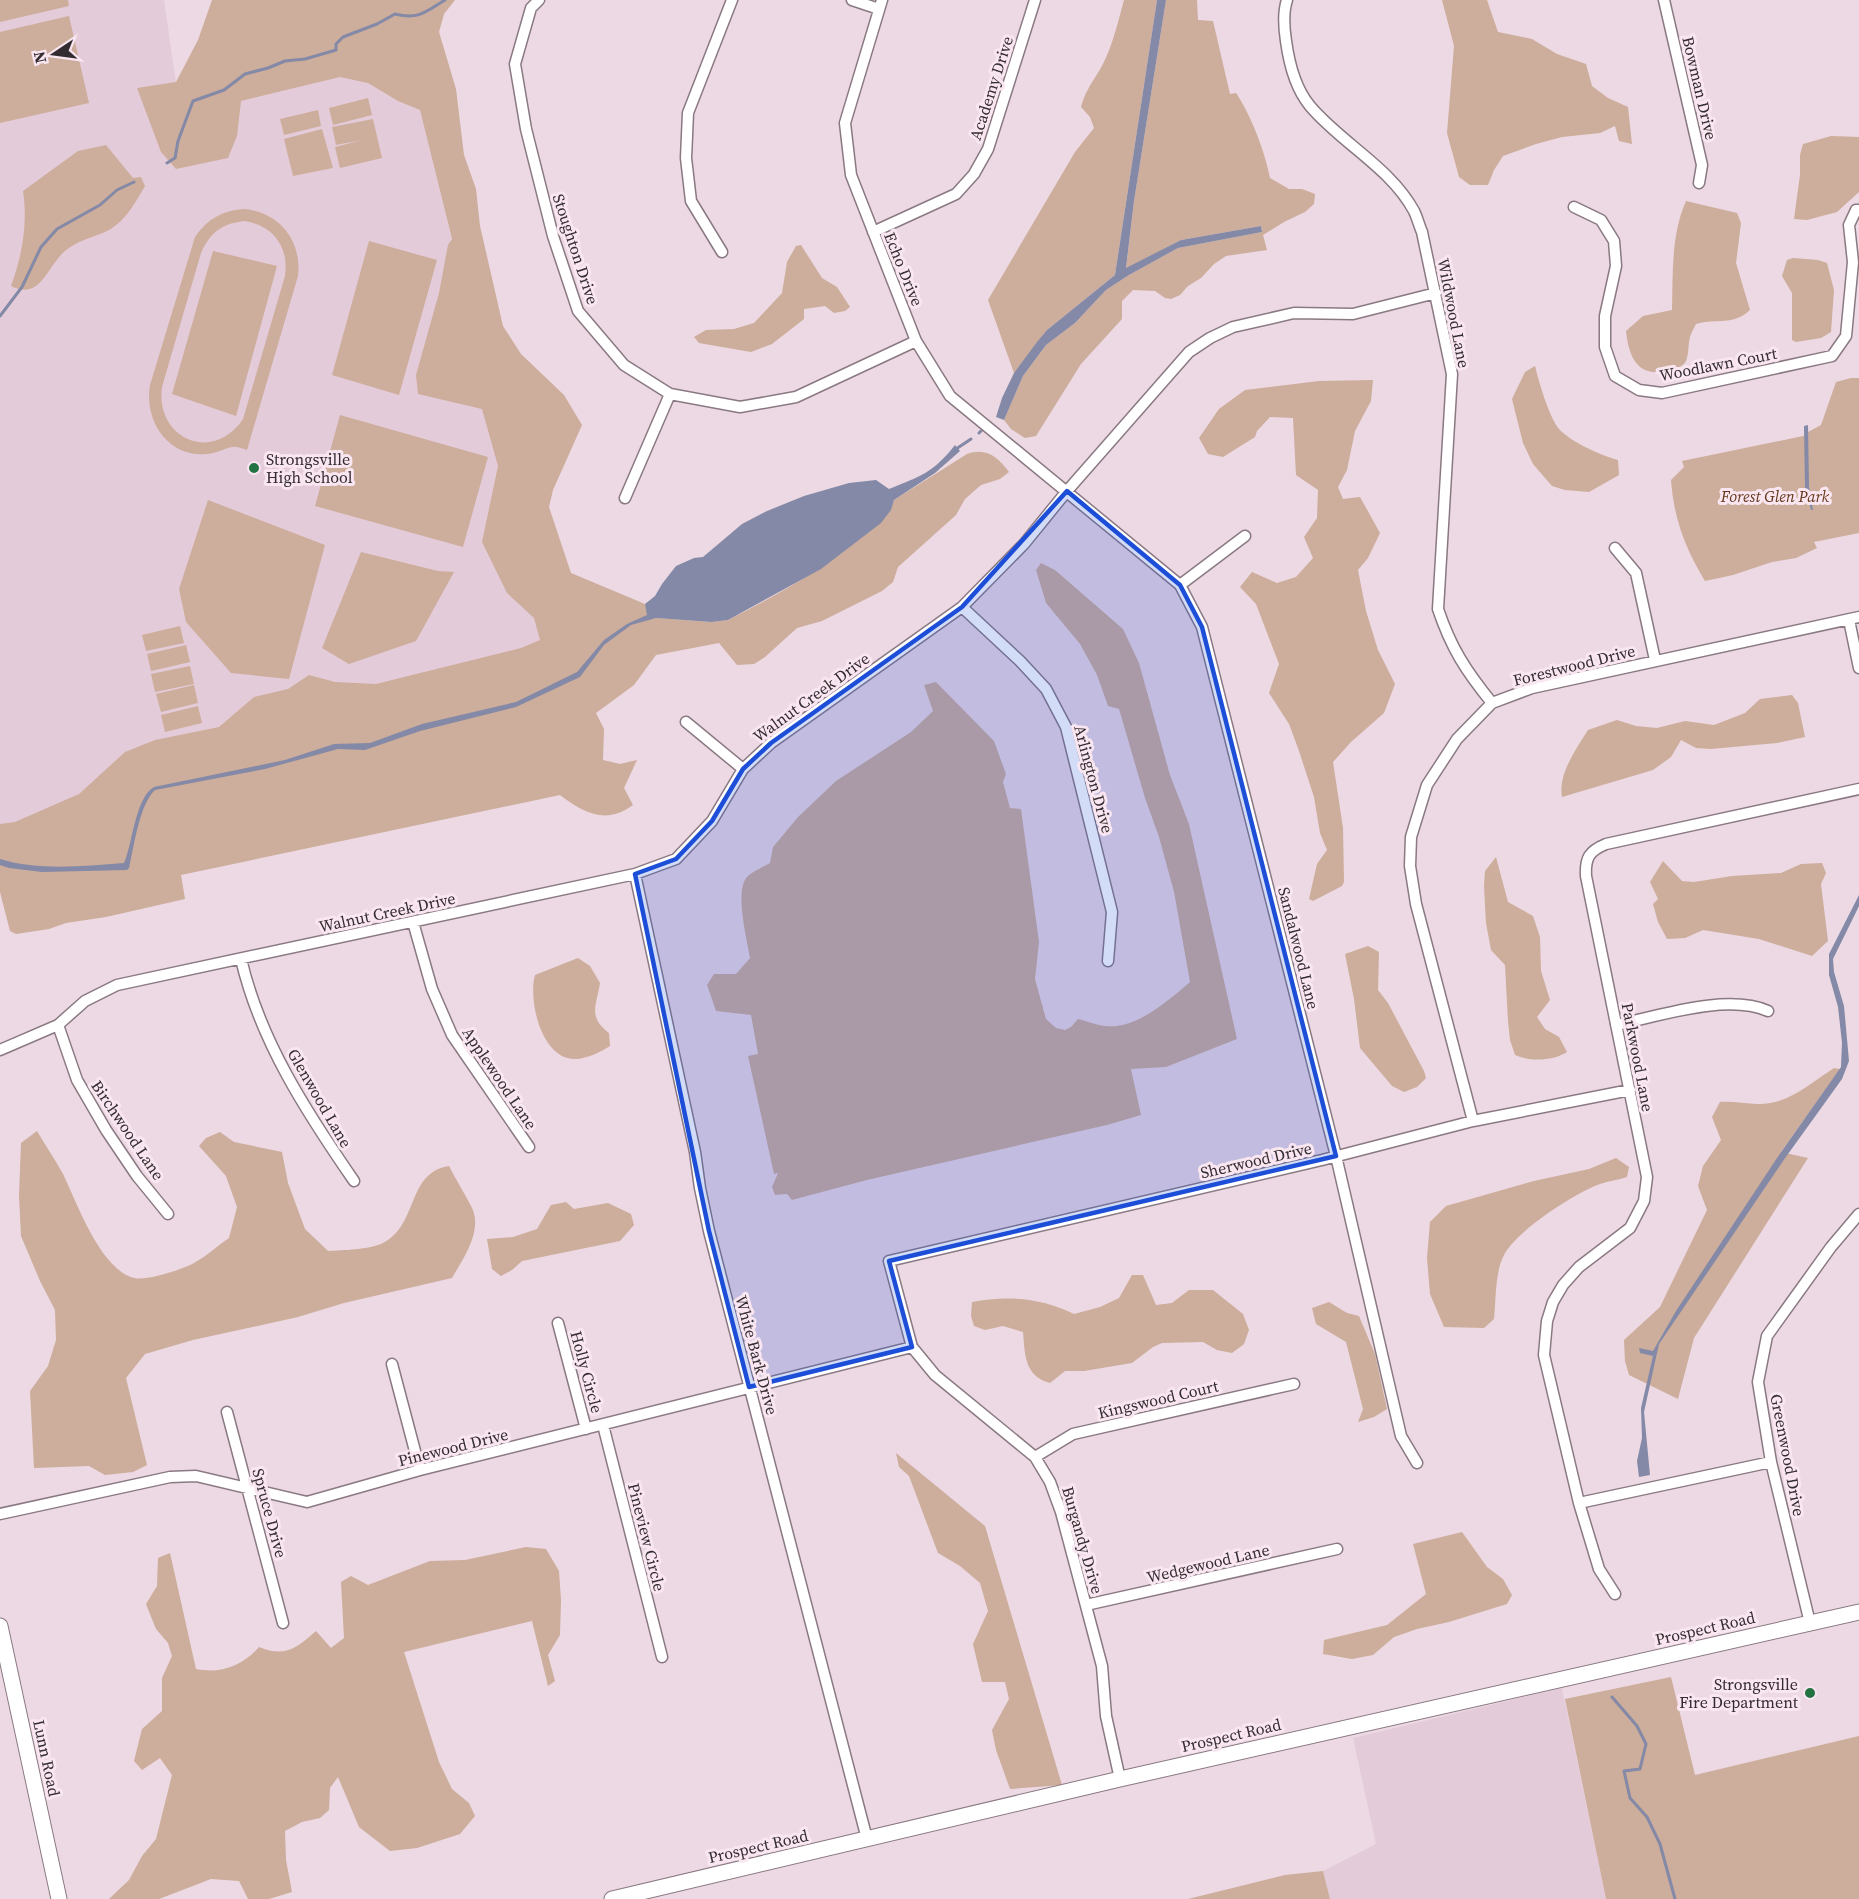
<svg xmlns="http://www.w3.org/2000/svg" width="1859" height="1899" viewBox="0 0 1859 1899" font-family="'Source Serif 4',serif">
<rect width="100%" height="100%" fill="#ecd9e3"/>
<path fill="#e4cbd9" d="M0,0H164L176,83L402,35L568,716L0,834Z
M1562,1688L1606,1899H1330L1323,1871L1376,1844L1353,1738Z"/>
<path fill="#cdad9b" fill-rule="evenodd" d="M0,0H68L69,6L0,22Z
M212,0H455L444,14L439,32L456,89L464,155L476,189L480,226L503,326L521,354L564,395L582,425L553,490L549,507L571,573L645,604L649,619L656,618L712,622L728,620C779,594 829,567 871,528C881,519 890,513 894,500L967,454C986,447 998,457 1009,472L1000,479L981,485L965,499L956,515L898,567L893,582L882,591L822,621L797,628L765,657L754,664L737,665L719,643L656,655L634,685L596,713L604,729L603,760L620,764L637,760L624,788L633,805C606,825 584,813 560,795L181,875L185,899L106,917L66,923L49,929L16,934L10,931L0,892V824L15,822L79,794L125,752L155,740L219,727L254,697L288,689L309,675L335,682L376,684L521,648L540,640L534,618L507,593L482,542L498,466L482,409L418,394L416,375L439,293L448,245L452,239L420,110L398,101L368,83L340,77L241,101L237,136L228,158L176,169L161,152L137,88L176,82L198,40Z
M1124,0H1157L1115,275L1047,330L1014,373L988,300L1075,152L1094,128L1090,117L1081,107C1085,90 1095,79 1103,64C1113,44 1118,22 1124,0Z
M1166,0H1197L1198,20L1213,21L1230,94L1236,93C1251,115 1265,152 1270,178L1289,189H1302L1315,194L1314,204L1305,212L1284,222L1263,235L1267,250L1226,256L1214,264L1201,278L1188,286L1180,295L1171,299L1165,298L1155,291L1133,290L1122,301V319L1081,364L1036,436L1025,438L1011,429L1004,420L1023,376L1046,345L1075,323L1106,290L1129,275L1178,248L1262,232L1261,226L1181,240L1126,269L1134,201Z
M1442,0H1487L1498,32L1532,39L1557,54L1586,64L1592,86L1608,98L1628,107L1632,144L1619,141L1615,126L1600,133L1562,137L1536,144L1503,156L1494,170L1488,185H1470L1459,177L1447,133L1454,46Z
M69,16L89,103L0,123V32Z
M368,98L372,115L333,125L329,108Z
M318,110L321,126L284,135L280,119Z
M373,119L382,158L340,168L335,147L362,140L336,145L332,127Z
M322,129L333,168L293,176L284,139Z
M1831,136L1859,137V192L1837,212L1807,220L1794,219L1800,175V155L1803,144Z
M106,145L133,178L141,177L145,186C135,203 125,222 107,231C94,237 80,240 69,248C47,262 43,302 11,286C22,256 28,224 23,191L78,151Z
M1686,201L1737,213L1741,223L1736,263L1750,310C1733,326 1717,318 1696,324C1694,328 1691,333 1690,337C1688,344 1689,354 1686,361C1683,367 1676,368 1670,370C1638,379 1629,358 1626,331L1643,316L1672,310C1673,272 1671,235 1686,201Z
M245,209C280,213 302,241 298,276L247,450C243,449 237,446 233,447C224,448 216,454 206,454C167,457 144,420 150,385L195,237C207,219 223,210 245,209ZM245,221C274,226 289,247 285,276L243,419C213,464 155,439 162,387L201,253C210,233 222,223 245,221Z
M369,241L437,260L399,395L332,375Z
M801,245L822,278L837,287L850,307L845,311L834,313L825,306L804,309V319L772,344L751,352L699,343L694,337L706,330L734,329L754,323L782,293L787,262L796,246Z
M213,251L277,266L236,416L172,394Z
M1793,258L1818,260L1827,263L1834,290L1831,332L1821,338L1796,342L1792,340V293L1782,276L1787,260Z
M1535,366C1539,382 1549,417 1559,429C1571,442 1600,455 1618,460L1619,475L1589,492L1565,490L1552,486L1533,464L1523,443L1512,399L1525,372Z
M1851,378H1859V533L1814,542L1817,548L1796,558L1772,562L1733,575L1705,581C1685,548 1674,519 1671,480L1684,467L1682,461L1808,435V432L1821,425L1836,382Z
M1373,380L1371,401L1355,431L1347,470L1338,487L1343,499L1360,497L1380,533L1368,558L1358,570L1366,611L1378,650L1395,684L1384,713L1351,742L1333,762L1343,828L1344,882L1342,886L1313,901L1309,899L1317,864L1327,850L1320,833L1314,797L1299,751L1289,724L1269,693L1279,664L1256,604L1240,587L1252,572L1277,583L1296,577L1313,558L1304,537L1317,518L1318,490L1296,475L1293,418L1270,417L1257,431L1255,437L1223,457L1208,454L1199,438L1219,409L1245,390L1319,381Z
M340,415L488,457L463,547L315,506Z
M208,500L325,545L289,679L231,673L186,622L179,589Z
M361,552L438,571L454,572L416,641L349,664L322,648Z
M1041,563L1055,570L1123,629L1139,663L1170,775L1189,824L1237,1039L1166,1067L1131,1069L1141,1115L1107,1125L867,1180L792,1200L787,1194L775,1195L772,1187L778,1173L774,1174L748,1056L758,1054L751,1015L716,1011L707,985L714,974H736L750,958C747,939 735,894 746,878C751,872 763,867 770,863L773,847L798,817L836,781L911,732L933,711L924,685L936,682L994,741L1006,774L1003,782L1010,808L1021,809L1039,942L1035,979L1046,1019L1056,1028L1065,1030L1071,1027L1078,1019C1086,1021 1096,1025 1105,1026C1135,1030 1168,1001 1190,982L1174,892L1159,837L1145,798L1119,709L1108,706L1097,675L1080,644L1046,603L1036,570Z
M180,626L184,643L146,651L142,635Z
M186,645L190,662L151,671L147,654Z
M190,666L194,684L155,692L151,674Z
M194,685L198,703L161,712L156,694Z
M1792,695L1798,703L1805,737L1777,743L1711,749L1696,748L1681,740L1671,757L1653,770L1562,797C1558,774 1576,749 1588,730L1617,720L1636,726L1657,728L1685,721L1714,725L1745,713L1760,699Z
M198,706L202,723L165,732L161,715Z
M1496,857L1508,902L1533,916L1540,937L1541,971L1550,1000L1537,1017L1545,1029L1559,1037L1567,1052C1553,1061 1530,1062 1515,1055L1510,1040L1508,1021L1505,965L1491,950L1486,923L1484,886L1485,871Z
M1663,861L1682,881L1694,882L1732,876L1781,873L1801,864L1822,863L1826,873L1821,884L1828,941L1812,956L1759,939L1703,930L1685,938L1667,939L1658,922L1653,904L1658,899L1650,882Z
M1368,946L1379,952L1378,990L1388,1003L1424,1071L1426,1078L1417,1087L1404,1092L1392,1086L1360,1048L1354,999L1345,954Z
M578,958L590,966L600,983C596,1007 588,1017 609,1033L610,1046C601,1052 586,1059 575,1059C541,1059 528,1000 535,975Z
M1834,1068L1840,1069L1781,1152L1808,1158L1694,1338L1678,1399L1629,1375L1625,1361L1624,1340L1660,1307L1707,1210L1698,1186L1703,1166L1721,1140L1712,1117L1720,1102C1733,1101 1745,1104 1758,1104C1787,1105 1811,1083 1834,1068Z
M37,1131C45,1145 55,1159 63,1174C77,1203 100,1269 134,1278C146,1281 176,1271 188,1266C202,1260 216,1247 229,1238L237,1207L226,1176L199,1146L206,1138L220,1132L234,1142L282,1152L288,1183L305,1229L328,1251C343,1250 369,1250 383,1243C419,1225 406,1173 449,1166C456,1180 465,1194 472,1208C483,1231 463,1259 452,1278L344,1303L298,1317L193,1340L145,1354L126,1378L147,1465L133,1472L105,1475L89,1466L34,1468L30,1391L48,1366L56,1340L55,1310L40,1281L21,1236L19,1196L21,1143Z
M1616,1158L1629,1167L1627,1177C1618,1180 1609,1181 1600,1184C1575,1193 1516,1231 1504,1255C1495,1271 1496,1301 1494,1319L1484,1328L1444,1327L1430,1294L1427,1258L1430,1222L1446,1206L1534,1181L1589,1169Z
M566,1202L574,1209L608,1203L631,1214L634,1225L620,1241L522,1261L512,1270L501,1276L492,1269L487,1239L513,1237L537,1229L551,1205Z
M1132,1275H1143L1156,1305L1172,1303L1189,1290H1213L1243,1314L1249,1330L1244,1344L1232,1353L1217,1350L1203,1342L1162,1343L1153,1347L1132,1363L1084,1371H1065L1050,1383C1024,1376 1025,1354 1023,1332L1003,1326L985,1330L974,1326L971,1316L972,1302C1007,1295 1042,1298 1074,1314L1100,1307L1119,1298Z
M1329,1302L1347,1313L1359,1316L1375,1354L1387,1409L1374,1417L1358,1422L1363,1409L1346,1342L1316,1324L1312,1308Z
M896,1453L985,1526L1062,1785L1010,1789L996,1750L992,1730L1009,1699L1005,1682H982L973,1644L988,1611L980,1583L960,1566L938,1553L909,1476L899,1467Z
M1462,1532L1487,1567L1503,1579L1512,1595L1507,1604L1449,1622L1417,1629L1394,1637L1373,1655L1352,1659L1323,1654L1324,1640L1387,1625L1426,1594L1413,1544Z
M526,1547L546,1549L559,1571L561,1600L560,1635L548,1655L555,1681L548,1686L532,1621L404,1652L439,1762L452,1789L469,1803L475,1816L460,1834L417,1848L390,1851L359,1827L338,1777L330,1788L329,1810L320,1818L302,1822L285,1831L286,1860L292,1892L269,1899H248L239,1881L211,1879L159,1899H109L129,1880L142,1856L156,1839L172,1775L160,1758L142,1770L134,1761L142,1729L162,1711V1678L172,1656L168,1643L156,1629L146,1604L157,1586L158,1558L170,1553L196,1669C221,1674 242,1666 259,1647C285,1658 297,1648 316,1631L331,1648L344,1638L341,1582L351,1576L368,1585L430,1561L465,1560Z
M1671,1677L1695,1775L1859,1736V1899H1606L1565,1699Z
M1323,1871L1330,1899H1188L1285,1875Z"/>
<path fill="#8389a6" d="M1157,0H1166L1134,201L1126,268L1181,240L1261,226L1262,232L1178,248L1129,275L1106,290L1075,323L1046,345L1023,376L1004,420L996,417L1002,398L1014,373L1037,342L1047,330L1115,275Z
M1808,425L1809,487L1813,510H1811L1805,488L1804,426Z
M955,445L960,451L935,473L894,500L891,510L881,523L821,569L728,620L712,622L656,618L631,625L604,645L580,677L516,707L420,731L365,750L338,749L265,769L155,790C139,805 134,847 129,868L127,870L42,872L9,868L0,865V859C39,871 84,866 124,863C133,843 135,798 154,787L285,760L334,744L370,743L422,724L516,702L577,672L604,640L627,624L647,615L645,604L655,596L662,584L676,566L694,558L703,557L742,524L767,511L804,496L849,483L876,480L889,489C921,476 933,473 955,445Z
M1859,895V906L1833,959L1834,972L1844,1006L1849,1061L1842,1079L1783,1161L1659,1344L1644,1412L1650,1475L1639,1477L1637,1461L1642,1438L1641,1408L1653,1356L1640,1353L1639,1348L1653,1351L1676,1311L1777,1158L1841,1067L1842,1043L1838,1007L1829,975V954Z"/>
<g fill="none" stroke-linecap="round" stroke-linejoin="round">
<path stroke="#8389a6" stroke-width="3" d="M167,163L175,158L178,141L193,101L224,90L245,74L268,68L285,61L305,59L336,50V44L343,37L377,24L395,14C419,20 425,12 445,0
M0,316L22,287L41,247L57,229L100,205L117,190L134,182
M979,433L981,431
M956,449L971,439
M1612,1697L1637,1726L1646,1744L1640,1769L1624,1771L1630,1798L1647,1817L1660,1844L1675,1899"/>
<g stroke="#8a7982" stroke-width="13">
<path id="street" d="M539,0L531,8L515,64L526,129L553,236L578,311L624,365L670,394L740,407L796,397L916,341
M852,0L879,9
M882,0L845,123L851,175L916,341L950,396L1180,585L1202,627L1336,1156L1401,1436L1417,1463
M1287,0C1283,12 1284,28 1286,41C1289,63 1295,88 1310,106C1341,143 1390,167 1414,211C1417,217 1419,225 1422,232L1452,374L1438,609C1451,648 1466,671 1492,703
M1664,0L1702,165L1699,183
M1574,207L1601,220L1614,241L1616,266L1605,316V347L1615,376L1639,390L1662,393L1832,356L1846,336L1853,262L1849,225L1856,210H1859
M873,232L956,194L974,174L988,149L1035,0
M722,252L691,201L686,158L688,113L732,0
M625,498L670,394
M1615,548L1636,573L1655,660
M1180,585L1245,536
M962,607L1020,661L1046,689L1066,727L1112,912L1108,961
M1849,620L1859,668
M686,722L743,769
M635,874L695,1152L700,1188L709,1231L867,1839
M413,922L432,989L452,1035L529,1147
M241,959C260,1041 307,1113 354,1181
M58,1025L77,1080L106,1130L137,1176L168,1214
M1616,1025C1659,1016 1727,993 1768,1011
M0,1050L58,1025L85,1001L117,985L635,874L676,859L712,821L743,769L771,743L962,607L1024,544L1067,491L1189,352L1210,338L1233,327L1294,313L1353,314L1436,293
M1473,1121L1416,904L1410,866L1411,837L1427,785L1457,739L1492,703L1532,688L1859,617
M558,1323L586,1429
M392,1364L420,1470
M227,1412L283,1623
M603,1425L662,1657
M1035,1457L1073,1434L1294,1384
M1579,1503L1771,1462
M0,1514L170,1477L196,1476L307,1502L420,1470L912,1347
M1615,1594L1599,1569L1579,1503L1544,1355L1547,1321L1553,1302L1563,1285L1579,1267L1630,1228L1644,1201L1647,1177L1586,876C1585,858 1589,851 1606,844L1859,789
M1086,1605L1337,1549
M1810,1623L1771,1462L1758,1382L1767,1336L1831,1247L1859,1214
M1120,1779L1106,1716L1102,1666L1061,1512L1050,1482L1035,1457L935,1375L912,1347L889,1261L1322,1160L1473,1121L1630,1090"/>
</g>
<g stroke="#8a7982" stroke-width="17">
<path id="secondary" d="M0,1626L59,1899
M612,1899L1120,1779L1859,1612"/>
</g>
<use href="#street" stroke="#fff" stroke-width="10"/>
<use href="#secondary" stroke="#fff" stroke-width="15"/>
</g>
<path fill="#1d4ed8" fill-opacity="0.2" stroke="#1d4ed8" stroke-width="4.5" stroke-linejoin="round" d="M1067,491L1180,585L1202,627L1336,1156L889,1261L912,1347L749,1387L709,1231L635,874L676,859L712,821L743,769L771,743L962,607Z"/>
<g fill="#237242" stroke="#f9e6f0" stroke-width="2">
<circle cx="254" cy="468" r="6"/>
<circle cx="1810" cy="1693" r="6"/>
</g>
<g text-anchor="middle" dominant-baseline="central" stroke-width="6" stroke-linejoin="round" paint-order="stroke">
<g font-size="16" fill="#332c30" stroke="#f9e6f0">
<text transform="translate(991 88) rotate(-72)">Academy Drive</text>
<text transform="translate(1700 88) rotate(77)">Bowman Drive</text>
<text transform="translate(576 249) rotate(72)">Stoughton Drive</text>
<text transform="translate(904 269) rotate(68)">Echo Drive</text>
<text transform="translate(1454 313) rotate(79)">Wildwood Lane</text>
<text transform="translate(1718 364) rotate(-11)">Woodlawn Court</text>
<text transform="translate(1574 665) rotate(-14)">Forestwood Drive</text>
<text transform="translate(811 697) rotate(-36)">Walnut Creek Drive</text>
<text transform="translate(1094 779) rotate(75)">Arlington Drive</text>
<text transform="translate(387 912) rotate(-12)">Walnut Creek Drive</text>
<text transform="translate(1299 948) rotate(76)">Sandalwood Lane</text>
<text transform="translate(1638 1057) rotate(79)">Parkwood Lane</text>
<text transform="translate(500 1078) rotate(56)">Applewood Lane</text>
<text transform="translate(320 1098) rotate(60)">Glenwood Lane</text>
<text transform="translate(128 1130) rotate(56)">Birchwood Lane</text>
<text transform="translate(1256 1160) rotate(-13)">Sherwood Drive</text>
<text transform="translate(757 1355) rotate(75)">White Bark Drive</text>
<text transform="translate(587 1372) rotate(75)">Holly Circle</text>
<text transform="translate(1158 1399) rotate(-13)">Kingswood Court</text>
<text transform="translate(453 1447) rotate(-14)">Pinewood Drive</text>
<text transform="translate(1788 1455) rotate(79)">Greenwood Drive</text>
<text transform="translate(270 1513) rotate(75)">Spruce Drive</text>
<text transform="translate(647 1537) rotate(76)">Pineview Circle</text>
<text transform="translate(1083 1540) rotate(74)">Burgandy Drive</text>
<text transform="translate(1208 1563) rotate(-13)">Wedgewood Lane</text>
<text transform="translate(1705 1628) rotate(-13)">Prospect Road</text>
<text transform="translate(1231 1735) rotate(-13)">Prospect Road</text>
<text transform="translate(47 1758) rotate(78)">Lunn Road</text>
<text transform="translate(758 1846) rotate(-13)">Prospect Road</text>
</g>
<g font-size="16" fill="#332c30" stroke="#f9e6f0" text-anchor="start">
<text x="266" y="459">Strongsville<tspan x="266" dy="18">High School</tspan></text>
<text x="1798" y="1684" text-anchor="end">Strongsville<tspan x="1798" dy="18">Fire Department</tspan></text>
</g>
<g font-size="16" font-style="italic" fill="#64381b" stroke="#f9e6f0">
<text x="1775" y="496">Forest Glen Park</text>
</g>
</g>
<g transform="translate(54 54) rotate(257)" stroke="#f9e6f0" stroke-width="4.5" paint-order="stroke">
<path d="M0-4.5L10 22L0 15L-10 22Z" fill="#332c30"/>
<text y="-9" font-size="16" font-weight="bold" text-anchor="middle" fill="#332c30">N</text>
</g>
</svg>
